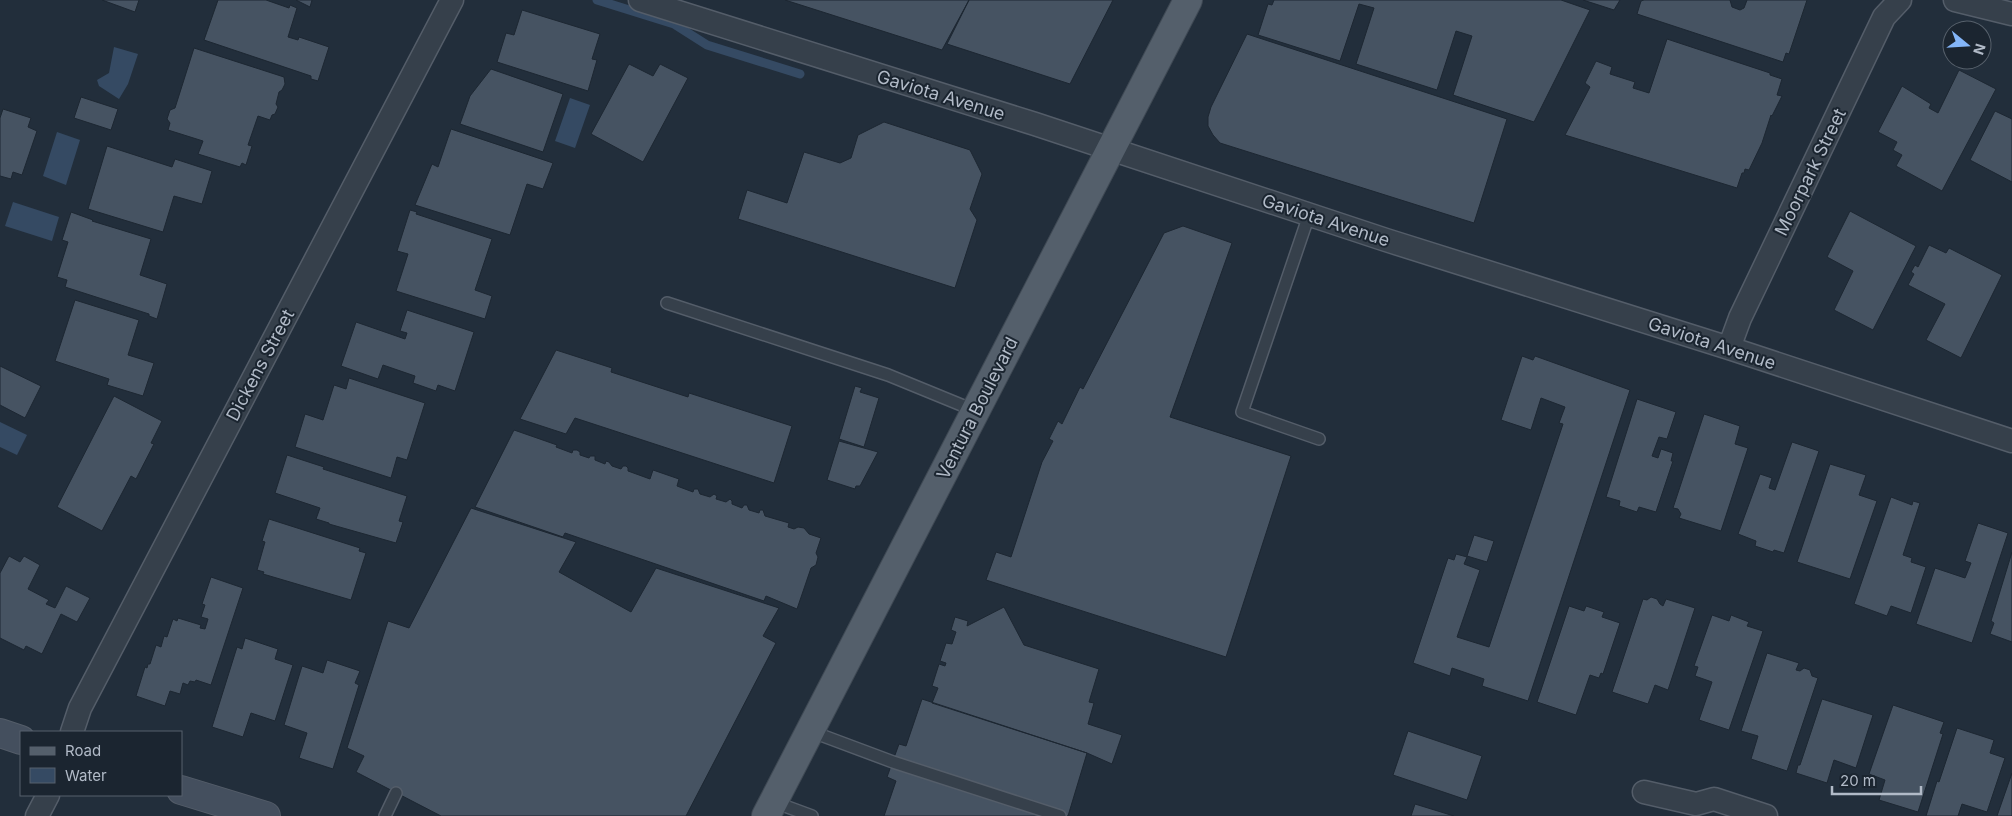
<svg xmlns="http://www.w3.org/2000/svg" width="2012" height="816" viewBox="0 0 2012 816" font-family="Inter,sans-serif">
<rect width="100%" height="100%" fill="#222e3b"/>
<path fill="#354a63" d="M114,47L138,54L128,84L119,99L99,86L97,80L109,73Z
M570,98L590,105L575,148L555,141Z
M57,132L80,140L66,185L43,176Z
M13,202L59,217L52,241L5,226Z
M0,422L27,435L17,455L0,447Z"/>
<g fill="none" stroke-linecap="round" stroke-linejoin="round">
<path stroke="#354a63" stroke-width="9" d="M597,0L674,24L707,45L800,74"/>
</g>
<path fill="#465362" stroke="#1d2732" d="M102,0H139L135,12Z
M218,0H266L289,8L290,5L297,8L288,37L298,40L299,37L329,47L318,81L311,79V76L204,40Z
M296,0H312L310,7Z
M785,0H969L942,50Z
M969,0H1113L1070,84L947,44Z
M1274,0H1561L1590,10L1534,122L1453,95L1472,36L1456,31L1437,90L1356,64L1374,8L1359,4L1340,61L1258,35L1268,4L1272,5Z
M1583,0H1620L1614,10Z
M1644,0H1730L1732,7L1740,10L1744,8L1747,0H1807L1789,54L1786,53L1783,62L1637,14L1641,1Z
M522,10L600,34L592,59L597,60L588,91L497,62L506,33L514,35Z
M1247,34L1507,119L1474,223L1220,143L1213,135L1208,126V117L1211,107Z
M1667,39L1770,73V75L1782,79L1777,95L1782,96L1772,116L1771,115L1762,143L1749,170L1745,169L1744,173H1742L1737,188L1565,135L1590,87L1585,83L1596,61L1612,67L1610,74L1635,82L1633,88L1649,93Z
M194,48L284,77L285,84L282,90L279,92L276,104L278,107L275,114L272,115L270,120L258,116L248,145L252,146L246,165L242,163L240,167L198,154L203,141L168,130L170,123L167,119L170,110L175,108Z
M629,64L653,76L660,64L688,78L643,162L591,134Z
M491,69L563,94L543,152L460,124L470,96Z
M1959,70L1996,89L1942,191L1896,166L1902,155L1893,150L1897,142L1878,132L1902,86L1931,104L1929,108L1938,113Z
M81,97L118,109L111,130L74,118Z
M3,109L31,118L28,127L37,131L22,175L13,172L11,179L0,176V118Z
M1995,111L2012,119V182L1970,160Z
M884,122L970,150L982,174L970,209L977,220L955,288L738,219L747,190L787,203L804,152L840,163L851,158L858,135Z
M451,129L553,163L543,189L527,184L510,235L415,205L432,164L438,167Z
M107,146L172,167L175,159L212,171L202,204L174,196L163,232L88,209Z
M410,210L417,212L416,214L492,239L475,290L492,296L485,319L396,291L408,254L397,251Z
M1850,211L1916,246L1873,330L1834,310L1853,271L1827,257Z
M71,212L93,220L92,221L151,239L140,275L167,284L157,319L149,316V314L65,287L67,280L57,277L68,242L62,240Z
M1183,226L1232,243L1170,417L1291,456L1226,657L986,580L996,552L1011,557L1042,462L1053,441L1049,439L1058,421L1062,424L1080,387L1083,389L1164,233Z
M1929,245L1946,253L1949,248L2002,275L1961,358L1926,340L1945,304L1908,285L1914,274L1911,272L1915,265L1918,267Z
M75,300L139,320L128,355L154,363L143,396L107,385L109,379L55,361Z
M407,310L474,332L455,391L438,385L436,391L413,383L415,376L383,365L378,379L341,366L356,322L405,339L407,333L400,331Z
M556,350L612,368L611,372L688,397L689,393L792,426L774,483L575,418L566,434L520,419Z
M1522,356L1533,360L1535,356L1630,390L1528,701L1482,686L1484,679L1452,668L1450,676L1413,663L1448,558L1454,560L1456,554L1467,557L1464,564L1480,570L1457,637L1489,647L1563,424L1559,423L1565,407L1541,398L1531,430L1501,420Z
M0,366L41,386L25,418L0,405Z
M349,378L425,403L407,460L397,457L391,478L295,447L305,414L323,420L334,385L346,389Z
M855,386L862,388L860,392L879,398L864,447L839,439Z
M114,396L162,421L151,443L154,444L136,479L131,476L102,531L57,507Z
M1637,399L1676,412L1667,439L1659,437L1652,456L1658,458L1661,449L1673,453L1671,461H1673L1656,512L1639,507L1637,512L1619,506L1620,501L1606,497Z
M1704,414L1740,426L1735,444L1748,448L1721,531L1679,518L1681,514L1678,509L1673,508Z
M514,430L557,445L556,447L572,453L573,450H577L580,452V455L589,458L590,456H595V460L605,464L606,461L609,462L612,466L621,469L623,466H626L628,468V471L650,479L653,470L679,479L677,486L693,492L694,489H698L700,494L710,497L714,494L717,496L716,499L726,502L730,499L732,501V504L742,508L744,505H747L749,510L759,513L760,510H763L765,516L789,523L788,527L794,529L798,527L804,528L809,534L821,538L816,553L818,557L816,565L811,568L797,609L766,596L764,601L565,533L563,537L475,507Z
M839,441L878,452L860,486H856L855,489L827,480Z
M1792,442L1819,451L1784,553L1774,550L1773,552L1755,546L1756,541L1738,534L1760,474L1772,478L1769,488L1775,490Z
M287,455L324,467L323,469L407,496L399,521L403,522L396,543L329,524V523L316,519L320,508L275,493Z
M1830,464L1866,475L1859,495L1877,501L1850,579L1797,562Z
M1891,497L1912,505L1913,501L1920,503L1903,555L1912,558L1911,562L1926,567L1911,613L1891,606L1887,616L1854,604Z
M471,508L576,542L559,572L631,612L656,568L779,608L763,636L776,643L686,816H441L356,772L364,756L347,748L388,621L409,628Z
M269,519L360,548L359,551L366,553L351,600L263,574L264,572L257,570L265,542L262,541Z
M1978,523L2008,533L1972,643L1916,624L1935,568L1965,578L1971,563L1965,561Z
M1474,535L1494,541L1487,562L1467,556Z
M2012,552V642L1990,634L1994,623L1991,621Z
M9,556L20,562L24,556L40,565L28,589L49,600L46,604L55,608L66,586L90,598L77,622L61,614L42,654L26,646L24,650L0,638V573Z
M211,577L243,588L211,685L196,680L195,682L190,681L188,685L183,683L180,694L170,691L165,706L136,696L145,667L147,668L148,664H150L156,645L161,647L164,636L167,637L173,619L177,621L178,618L201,625L200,628L205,629L208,619L201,617L205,605L202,604Z
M1651,597L1657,599L1660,604L1663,606L1666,599L1695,608L1668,690L1655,685L1648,704L1612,692L1643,599L1647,600Z
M1569,606L1584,611L1586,606L1604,612L1602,617L1620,623L1603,674L1601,673L1599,678L1590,675L1576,715L1537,702Z
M1004,607L1024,645L1099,669L1089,702L1094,703L1088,724L1122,735L1112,764L1087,753L932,703L938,688L932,686L939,664L945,666L946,663L940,661L946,643L952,644L956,632L951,630L955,617L968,621L967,626Z
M1712,615L1729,621L1731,615L1749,622L1747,626L1763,631L1729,730L1699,720L1712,682L1695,676L1698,667L1694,666Z
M245,638L278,649L275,659L293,665L275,721L251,713L243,737L212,727L237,647L242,649Z
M1767,653L1799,663L1796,670L1800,671L1804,668L1810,670L1812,676L1818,678L1787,771L1751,759L1758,736L1741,731Z
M327,660L360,671L355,683L359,685L333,769L299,758L307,733L284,725L302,666L323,673Z
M922,699L1087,753L1068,816H884L896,781L887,777L899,744L906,746Z
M1822,699L1873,715L1856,768L1834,760L1827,783L1796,773L1798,765H1800Z
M1893,705L1944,722L1940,733L1943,734L1918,812L1879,800L1885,780L1869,774Z
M1957,728L1994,740L1990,753L2005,758L1987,812L1962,804L1958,816H1926L1937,781L1939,782Z
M1408,731L1482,756L1467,800L1393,775Z
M2012,773V816H1997Z
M1415,804L1454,816H1411Z"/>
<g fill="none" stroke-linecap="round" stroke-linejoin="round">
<g stroke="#545d69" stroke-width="14">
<path id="lane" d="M1309,215L1242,412L1319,439
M667,303L888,375L976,411
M810,731L893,762L1060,816
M774,802L812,816
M385,816L396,793"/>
</g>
<g stroke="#545d69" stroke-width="25">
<path id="street" d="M640,0L1035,124L1386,240L1729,348L2012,441
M1955,0L2012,14
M1729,348L1740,318L1884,17L1900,0
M72,732L80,708L452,0
M1644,792L1696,804L1714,799L1766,816
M37,816L48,795"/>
</g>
<g stroke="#545d69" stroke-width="30">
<path id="secondary" d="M0,733L21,740
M181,790L266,816"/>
</g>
<g stroke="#3f4954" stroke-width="30">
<path id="primary" d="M766,816L1188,0"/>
</g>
<use href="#lane" stroke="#36404b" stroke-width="11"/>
<use href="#street" stroke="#36404b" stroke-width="22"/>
<use href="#secondary" stroke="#444f5e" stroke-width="28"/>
<use href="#primary" stroke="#545f6b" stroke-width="28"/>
</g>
<g text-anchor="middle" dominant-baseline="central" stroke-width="4" stroke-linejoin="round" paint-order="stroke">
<g font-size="18" fill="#b1bac7" stroke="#1b2530">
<text transform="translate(941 95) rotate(17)">Gaviota Avenue</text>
<text transform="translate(1810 172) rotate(-64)">Moorpark Street</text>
<text transform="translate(1326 220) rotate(18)">Gaviota Avenue</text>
<text transform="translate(1712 343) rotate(18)">Gaviota Avenue</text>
<text transform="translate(260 365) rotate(-62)">Dickens Street</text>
<text transform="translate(977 408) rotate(-63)">Ventura Boulevard</text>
</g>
</g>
<rect x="20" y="731" width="162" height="65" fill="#1b2530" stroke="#57616c"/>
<rect x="30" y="747" width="25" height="8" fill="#545f6b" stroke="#57616c"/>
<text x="65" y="756" font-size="15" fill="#b1bac7">Road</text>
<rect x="30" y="768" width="25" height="15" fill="#354a63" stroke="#57616c"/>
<text x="65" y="781" font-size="15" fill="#b1bac7">Water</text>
<g transform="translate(1967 45) rotate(108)"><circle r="24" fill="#1b2530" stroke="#57616c"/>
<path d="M0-4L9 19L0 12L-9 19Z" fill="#84b6f9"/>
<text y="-8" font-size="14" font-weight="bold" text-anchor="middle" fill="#b1bac7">N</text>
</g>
<path d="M1832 786v8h89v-8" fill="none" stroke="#b1bac7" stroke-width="2.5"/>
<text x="1840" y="786" font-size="15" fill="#b1bac7" stroke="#1b2530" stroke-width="4" paint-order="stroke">20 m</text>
</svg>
